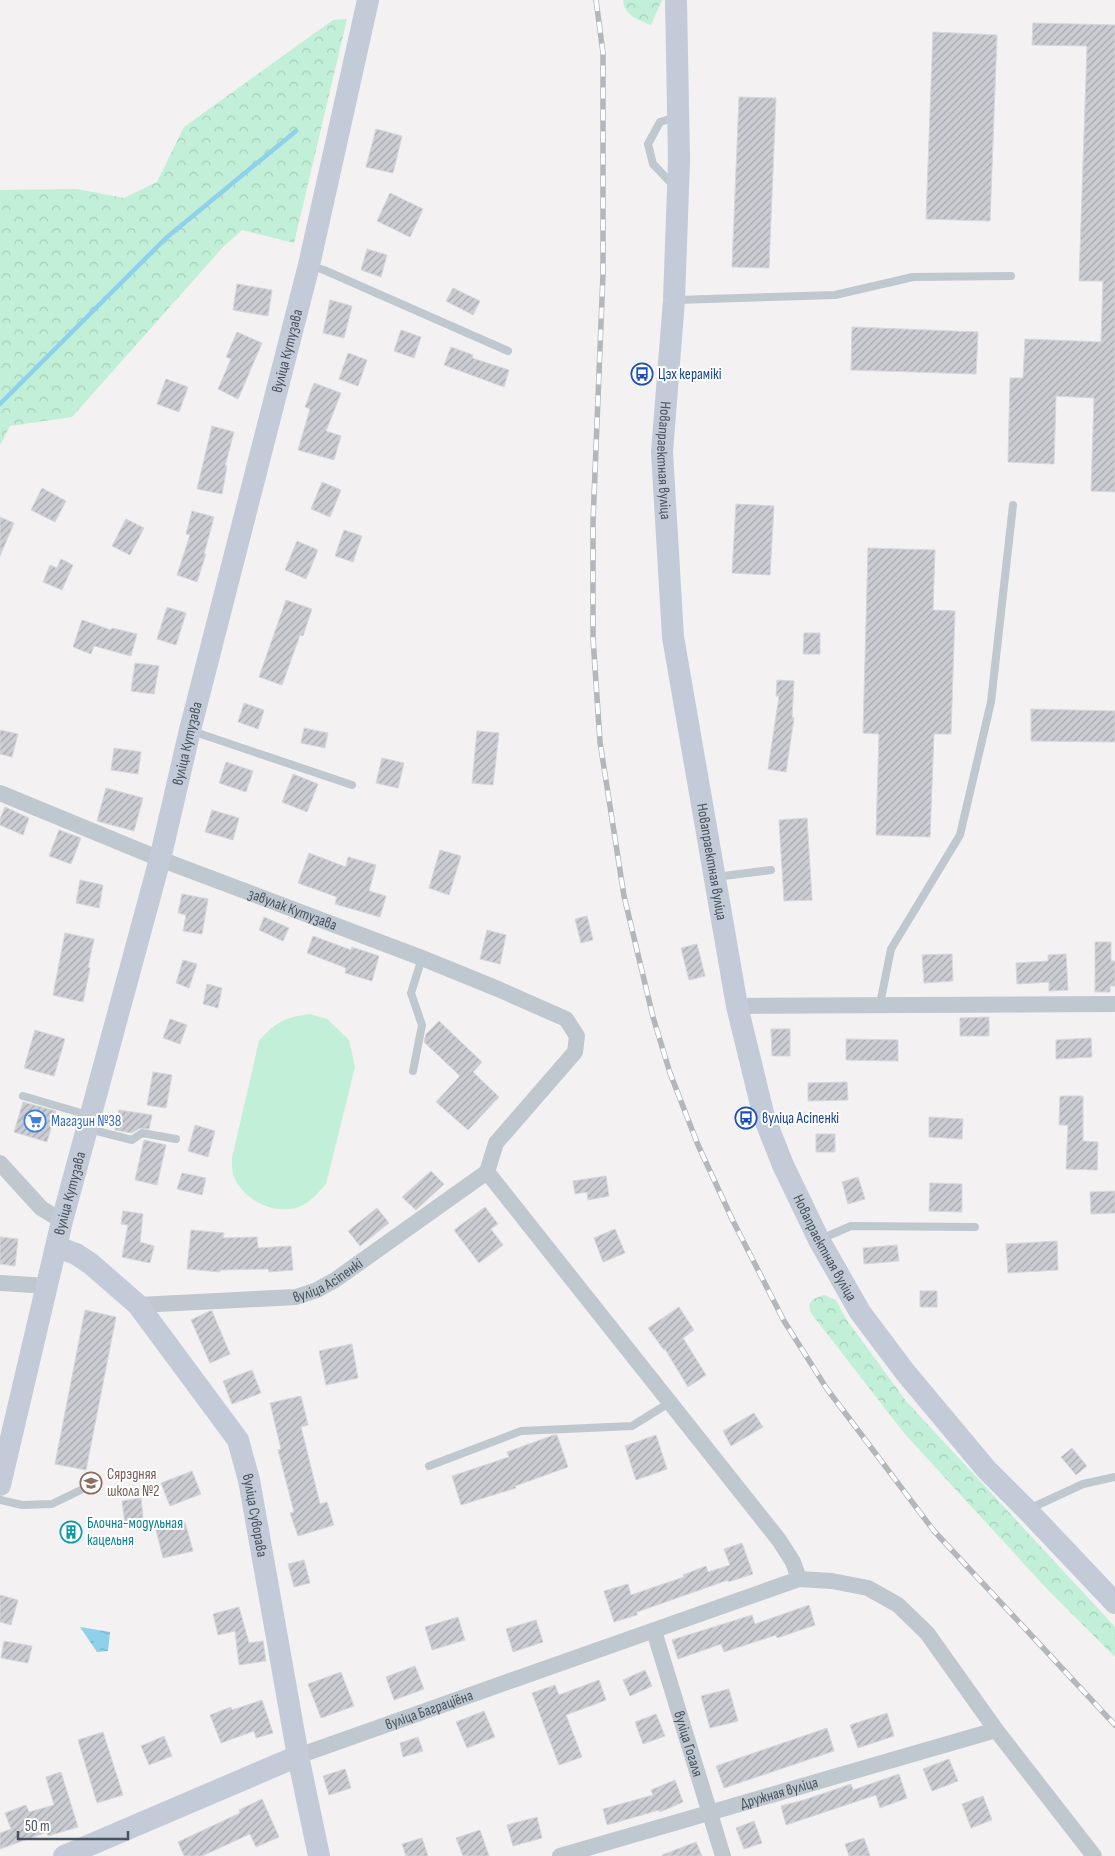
<svg xmlns="http://www.w3.org/2000/svg" width="1115" height="1856" viewBox="0 0 1115 1856" font-family="'Sofia Sans Condensed',sans-serif">
<defs>
<pattern id="forest-crowns" width="20" height="18" patternUnits="userSpaceOnUse" patternTransform="scale(1.25)"><rect width="20" height="18" fill="#c1efd7"/><path d="M2 6a3 3 0 1 1 6 0M12 15a3 3 0 1 1 6 0" fill="none" stroke="#a7cfbb"/></pattern>
<pattern id="water-ripples" width="26" height="14" patternUnits="userSpaceOnUse" patternTransform="scale(1.25)"><rect width="26" height="14" fill="#8fd1eb"/><path d="M2 4q2-2 4 0t4 0M15 11q2-2 4 0t4 0" fill="none" stroke="#77acc2"/></pattern>
<pattern id="building-hatch" width="6" height="6" patternUnits="userSpaceOnUse" patternTransform="scale(1.25)"><rect width="6" height="6" fill="#cbcdd3"/><path d="M-1 1l2-2M0 6l6-6M5 7l2-2" fill="none" stroke="#a7a9ae"/></pattern>
</defs>
<rect width="100%" height="100%" fill="#f3f1f1"/>
<path fill="#c1efd7" d="M310,1014L327,1019L349,1040L355,1067L326,1184C319,1192 312,1200 303,1205C278,1218 241,1200 233,1174C232,1169 232,1163 232,1158L259,1041C275,1022 286,1017 310,1014Z"/>
<path fill="url(#forest-crowns)" d="M623,0H662L651,25C638,20 624,15 623,0Z
M347,19L294,243L242,230L223,247L72,417L10,426L0,445V190L77,189L124,198L157,182L184,127L333,20Z
M824,1295L836,1300L846,1319L906,1401L1115,1627V1657L1047,1589L904,1433L811,1313L809,1304L813,1299Z"/>
<path fill="url(#water-ripples)" d="M80,1627L110,1632L108,1651L97,1652Z"/>
<g fill="none" stroke-linecap="round" stroke-linejoin="round">
<path stroke="#8fd1eb" stroke-width="4.5" d="M0,404L166,238L296,131"/>
</g>
<path fill="url(#building-hatch)" stroke="#d5d7dc" d="M1033,23L1115,25V492L1091,491L1094,398L1056,396L1054,464L1008,462L1010,378H1023L1025,339L1101,342L1103,281H1079L1087,46L1032,45Z
M933,32L997,35L990,221L926,219Z
M739,97L776,98L769,268L732,267Z
M376,129L402,136L393,173L366,167Z
M390,193L423,209L410,237L377,221Z
M367,249L387,255L381,277L361,270Z
M237,284L272,290L268,316L233,310Z
M453,288L480,301L473,315L446,301Z
M330,300L352,306L344,338L323,333Z
M852,327L978,332L976,374L851,370Z
M401,330L421,337L414,358L394,351Z
M237,332L262,343L238,399L218,389L231,359L226,357Z
M451,347L473,355L472,358L509,370L504,387L444,365Z
M348,353L367,360L358,386L339,379Z
M166,379L188,387L179,412L157,404Z
M314,383L341,393L326,431L341,436L334,460L298,450L310,409L305,407Z
M212,426L234,432L225,466H227L222,494L197,489Z
M322,482L341,490L330,517L311,509Z
M42,488L66,501L55,522L31,510Z
M736,504L774,506L770,575L732,573Z
M192,511L214,517L204,554H206L197,582L177,575L190,535L186,534Z
M0,517L14,523L0,556Z
M126,519L144,528L130,555L112,546Z
M344,530L362,536L353,562L335,556Z
M297,541L318,550L306,579L285,570Z
M868,548L935,550L933,610L955,611L951,734H934L930,837L876,835L879,734L863,733Z
M61,559L73,565L62,590L43,582L50,565L57,568Z
M286,600L312,609L303,636L300,635L282,685L259,677Z
M167,607L186,613L176,645L157,639Z
M82,620L111,630L112,628L137,634L131,656L94,646L91,654L73,647Z
M804,633H820V654H803Z
M135,663L159,666L154,694L131,691Z
M777,680L794,681L792,717L794,718L786,772L768,769L779,696H776Z
M244,703L264,710L258,729L238,722Z
M1031,709L1115,711V742L1031,741Z
M304,728L328,733L325,748L301,743Z
M0,730L18,734L12,757L0,754Z
M477,731L499,733L493,785L472,783Z
M114,748L141,752L138,774L111,770Z
M382,758L404,763L398,788L376,783Z
M226,762L253,771L246,792L219,783Z
M293,774L318,784L307,812L282,802Z
M106,788L143,798L134,831L97,821Z
M5,807L29,818L23,835L0,825V819Z
M212,810L239,818L233,840L205,832Z
M807,818L812,900L784,901L779,820Z
M59,830L81,838L71,864L49,856Z
M440,850L461,856L449,895L429,888Z
M309,853L346,867L348,857L376,865L369,891L386,896L380,917L335,904L337,897L298,883Z
M80,880L103,885L99,908L76,903Z
M182,894L208,899L202,934L183,931L186,915L178,913Z
M587,916L593,940L581,943L575,919Z
M264,917L289,928L283,941L259,930Z
M487,930L506,935L500,964L480,959Z
M65,933L94,939L88,967L90,968L83,1002L53,995Z
M313,936L351,950L352,947L379,956L372,981L345,973L346,968L307,953Z
M1095,942H1111V961H1115V986H1110V992H1095Z
M697,944L705,976L689,980L681,948Z
M952,954L953,981L924,983L922,955Z
M1066,954L1068,990L1049,991V982L1017,984L1016,963L1048,961V955Z
M183,960L197,964L189,988L176,983Z
M207,984L222,988L218,1008L203,1004Z
M989,1017V1036H960V1018Z
M170,1019L187,1025L180,1044L163,1038Z
M439,1021L482,1062L473,1072L499,1097L468,1130L436,1102L460,1076L424,1042L426,1034Z
M771,1029H790V1056H772Z
M35,1030L65,1039L54,1076L24,1068Z
M1091,1038L1092,1057L1056,1059V1040Z
M846,1039L898,1040V1061L846,1060Z
M153,1072L172,1075L166,1108L147,1105Z
M847,1082L848,1100L808,1101V1083Z
M1060,1096H1083V1141L1098,1142L1097,1170L1066,1169L1068,1125H1059Z
M23,1102L56,1111L47,1142L14,1132Z
M119,1110L152,1115L149,1129L140,1128L132,1133L115,1130Z
M929,1117L963,1119L962,1139L929,1137Z
M195,1125L215,1131L208,1157L188,1151Z
M816,1134H835V1152H816Z
M144,1140L166,1145L157,1185L135,1180Z
M431,1171L444,1184L416,1210L402,1197Z
M182,1173L206,1178L202,1195L177,1189Z
M606,1176L609,1196L588,1200L587,1192L575,1194L573,1181Z
M858,1177L865,1199L848,1204L842,1182Z
M930,1183L962,1184V1212L929,1211Z
M1115,1191V1213L1091,1214L1090,1192Z
M485,1207L498,1224L491,1229L503,1245L479,1263L454,1230Z
M377,1208L389,1223L360,1246L348,1231Z
M123,1211L143,1214L140,1242L154,1246L150,1263L122,1257L128,1225L121,1224Z
M615,1229L625,1253L603,1262L594,1238Z
M191,1230L224,1233L223,1238L257,1237L258,1248L291,1246L293,1270L269,1272L268,1269L220,1270V1272L187,1269Z
M0,1237L18,1239L15,1266L0,1264Z
M1057,1241L1058,1270L1008,1273L1006,1244Z
M897,1245L899,1261L864,1264L863,1248Z
M920,1291H937V1307H920Z
M679,1307L694,1330L683,1338L706,1375L688,1387L665,1349L664,1350L648,1328Z
M85,1310L116,1317L86,1470L55,1464Z
M210,1311H212L230,1354L210,1363L191,1320Z
M352,1344L358,1378L326,1385L319,1351Z
M252,1370L261,1393L232,1404L223,1381Z
M301,1396L308,1425L301,1427L320,1504L327,1502L334,1525L298,1536L290,1513L294,1512L278,1450L281,1449L270,1403Z
M754,1413L763,1427L731,1446L723,1431Z
M554,1435H557L568,1467L515,1486L516,1488L461,1505L452,1476L509,1457L507,1452Z
M656,1435L667,1469L636,1480L625,1446Z
M1072,1448L1087,1466L1076,1475L1061,1457Z
M192,1471L201,1494L170,1506L161,1483Z
M141,1498L143,1517L125,1524L122,1501Z
M185,1522L193,1551L163,1558L156,1530Z
M742,1543L753,1574L728,1582V1580L637,1612V1615L614,1622L604,1591L628,1584L631,1595L684,1577L683,1575L706,1566L708,1572L730,1565L724,1549Z
M304,1560L310,1583L294,1587L288,1564Z
M0,1595L18,1600L11,1625L0,1622Z
M809,1605L815,1625L777,1638L776,1635L724,1652L721,1644L678,1659L672,1640L752,1615L755,1624Z
M239,1607L249,1643L263,1641L266,1661L239,1665L235,1631L218,1635L213,1614Z
M458,1617L465,1640L432,1650L425,1627Z
M536,1620L543,1642L513,1652L506,1629Z
M4,1641L32,1646L28,1663L1,1658Z
M415,1666L424,1689L394,1700L386,1677Z
M645,1670L652,1686L630,1696L623,1680Z
M341,1672L354,1706L321,1718L308,1684Z
M599,1680L606,1700L566,1715L582,1757L559,1765L532,1693L555,1685L559,1695Z
M729,1689L738,1721L710,1728L701,1696Z
M262,1700L273,1733L256,1738L254,1731L221,1743L210,1715L231,1707L232,1710Z
M484,1711L495,1737L467,1748L456,1722Z
M887,1713L894,1736L858,1748L850,1725Z
M656,1714L665,1736L643,1744L635,1722Z
M827,1728L834,1751L724,1788L716,1766Z
M103,1732L123,1795L97,1803L78,1740Z
M164,1736L172,1756L149,1765L141,1746Z
M418,1737L423,1751L403,1757L400,1743Z
M949,1759L958,1781L932,1791L923,1769Z
M345,1769L351,1788L329,1795L323,1776Z
M61,1772L78,1827L48,1836L47,1832L0,1849V1833L11,1829L5,1813L26,1805L29,1812L54,1805L46,1777Z
M899,1774L907,1798L880,1808L876,1795L786,1825L781,1806L804,1800L851,1784L853,1790Z
M675,1780L683,1802L660,1812L659,1810L607,1825L603,1809L653,1795L651,1790Z
M983,1796L992,1820L971,1828L962,1804Z
M262,1799L279,1837L256,1847L250,1834L202,1856H184L178,1842L240,1813L239,1810Z
M537,1817L542,1838L513,1846L507,1825Z
M754,1821L762,1843L744,1849L736,1828Z
M480,1830L489,1856H463L456,1838Z
M422,1838L428,1856H406L402,1844Z
M864,1838L870,1856H849L845,1844Z
M696,1842L702,1856H662V1855Z"/>
<g fill="none" stroke-linecap="round" stroke-linejoin="round">
<path stroke="#bfc7cf" stroke-width="8" d="M673,185L653,164L648,144L660,122L676,117
M311,266L324,270L508,351
M676,300L835,295L913,277L1011,276
M192,731L352,785
M716,877L771,870
M880,1004L891,949L960,835L991,702L1013,505
M413,1071L422,1025L411,993L422,958
M23,1096L88,1115
M89,1129L132,1140L142,1133L176,1139
M821,1239L851,1226L975,1227
M429,1466L521,1431L632,1426L669,1403
M0,1500L22,1505L52,1504L91,1485
M1029,1509L1083,1484L1115,1477"/>
<g stroke="#bfc7cf" stroke-width="16">
<path id="s1" d="M0,793L160,859L422,958L498,989L566,1019L577,1036L575,1052L496,1143L487,1172L779,1540L793,1562L799,1579"/>
<path d="M737,1006L1115,1004"/>
<path d="M0,1163L41,1208L62,1221"/>
<path d="M0,1283L48,1286"/>
<path id="s2" d="M138,1305L296,1297L317,1290L335,1280L487,1172"/>
<path id="s3" d="M654,1631L723,1856"/>
<path id="s4" d="M298,1756L799,1579L832,1581L868,1588L898,1605L927,1633L996,1730L1094,1856"/>
<path id="s5" d="M560,1856L996,1730"/>
</g>
<g stroke="#c2cbd7" stroke-width="22">
<path id="s6" d="M676,0L679,161L674,300L662,452L673,637L737,1006L764,1117L783,1165L819,1240L860,1312L905,1372L986,1469L1027,1510L1115,1603"/>
<path id="s7" d="M57,1247L76,1254L91,1264L138,1305L238,1440L249,1480L298,1756L319,1856"/>
<path id="s8" d="M0,1485L62,1221L160,859L190,730L309,265L368,0"/>
<path d="M64,1856L298,1756"/>
</g>
<g stroke="#b3b6bb" stroke-width="5.5">
<path id="rail" d="M596,0L603,53V274L593,522V638L600,742L624,896L653,1017L670,1073L698,1145L733,1221L784,1321L827,1389L934,1531L1115,1725"/>
</g>
<use href="#rail" stroke="#fff" stroke-width="4" stroke-dasharray="11" stroke-linecap="butt"/>
</g>
<defs>
<g id="bus-ring" transform="scale(1.125)"><circle r="9.5" fill="#fff" stroke="#1a4fb4" stroke-width="1.5"/><path d="M-5-6H5V4H4V6H2V4H-2V6H-4V4H-5ZM-3.5-4V0h7V-4ZM-3.5 1.2v1.5H-2V1.2ZM2 1.2v1.5H3.5V1.2Z" fill="#1a4fb4"/></g>
<g id="supermarket-ring" transform="scale(1.125)"><circle r="9.5" fill="#fff" stroke="#3f7fe0" stroke-width="1.5"/><path d="M-6-5.5h2.5l.6 2H6L4.5 2H-2.5L-4.4-4H-6ZM-1.5 3.2a1.3 1.3 0 1 0 .1 0ZM3 3.2a1.3 1.3 0 1 0 .1 0Z" fill="#3f7fe0"/></g>
<g id="school-ring" transform="scale(1.125)"><circle r="9.5" fill="#fff" stroke="#8d6e63" stroke-width="1.5"/><path d="M0-5L7-2L0 1L-7-2ZM-4 1L0 2.5L4 1V4Q0 6-4 4Z" fill="#8d6e63"/></g>
<g id="building-ring" transform="scale(1.125)"><circle r="9.5" fill="#fff" stroke="#0f9aa8" stroke-width="1.5"/><path d="M-4-6H4V6H1V3H-1V6H-4ZM-2.5-4.3h1.7v1.8h-1.7ZM.8-4.3h1.7v1.8H.8ZM-2.5-1h1.7V.8h-1.7ZM.8-1h1.7V.8H.8Z" fill="#0f9aa8"/></g>
</defs>
<g fill-rule="evenodd">
<use href="#bus-ring" x="642" y="374"/>
<use href="#bus-ring" x="746" y="1118"/>
<use href="#supermarket-ring" x="35" y="1121"/>
<use href="#school-ring" x="91" y="1483"/>
<use href="#building-ring" x="71" y="1532"/>
</g>
<g text-anchor="middle" dominant-baseline="central" stroke-width="4" stroke-linejoin="round" paint-order="stroke">
<g font-size="15" fill="#49535e" stroke="#fff">
<text stroke="none"><textPath href="#s8" startOffset="1170">вуліца Кутузава</textPath></text>
<text stroke="none"><textPath href="#s6" startOffset="461">Новапраектная вуліца</textPath></text>
<text stroke="none"><textPath href="#s8" startOffset="765">вуліца Кутузава</textPath></text>
<text stroke="none"><textPath href="#s6" startOffset="866">Новапраектная вуліца</textPath></text>
<text stroke="none"><textPath href="#s1" startOffset="315">завулак Кутузава</textPath></text>
<text stroke="none"><textPath href="#s8" startOffset="300">вуліца Кутузава</textPath></text>
<text stroke="none"><textPath href="#s6" startOffset="1271">Новапраектная вуліца</textPath></text>
<text stroke="none"><textPath href="#s2" startOffset="194">вуліца Асіпенкі</textPath></text>
<text stroke="none"><textPath href="#s7" startOffset="346">вуліца Суворава</textPath></text>
<text stroke="none"><textPath href="#s4" startOffset="139">вуліца Баграціёна</textPath></text>
<text stroke="none"><textPath href="#s3" startOffset="118">вуліца Гогаля</textPath></text>
<text stroke="none"><textPath href="#s5" startOffset="228">Дружная вуліца</textPath></text>
</g>
<g font-size="15" fill="#164399" stroke="#fff" text-anchor="start">
<text x="658" y="374">Цэх керамікі</text>
<text x="762" y="1118">вуліца Асіпенкі</text>
</g>
<g font-size="15" fill="#366cbe" stroke="#fff" text-anchor="start">
<text x="51" y="1121">Магазин №38</text>
</g>
<g font-size="15" fill="#785e54" stroke="#fff" text-anchor="start">
<text x="107" y="1474">Сярэдняя<tspan x="107" dy="17">школа №2</tspan></text>
</g>
<g font-size="15" fill="#0d838f" stroke="#fff" text-anchor="start">
<text x="87" y="1523">Блочна-модульная<tspan x="87" dy="17">кацельня</tspan></text>
</g>
</g>
<path d="M18 1831v8h110v-8" fill="none" stroke="#49535e" stroke-width="2.5"/>
<text x="25" y="1831" font-size="15" fill="#49535e" stroke="#ffffff" stroke-width="4" paint-order="stroke">50 m</text>
</svg>
